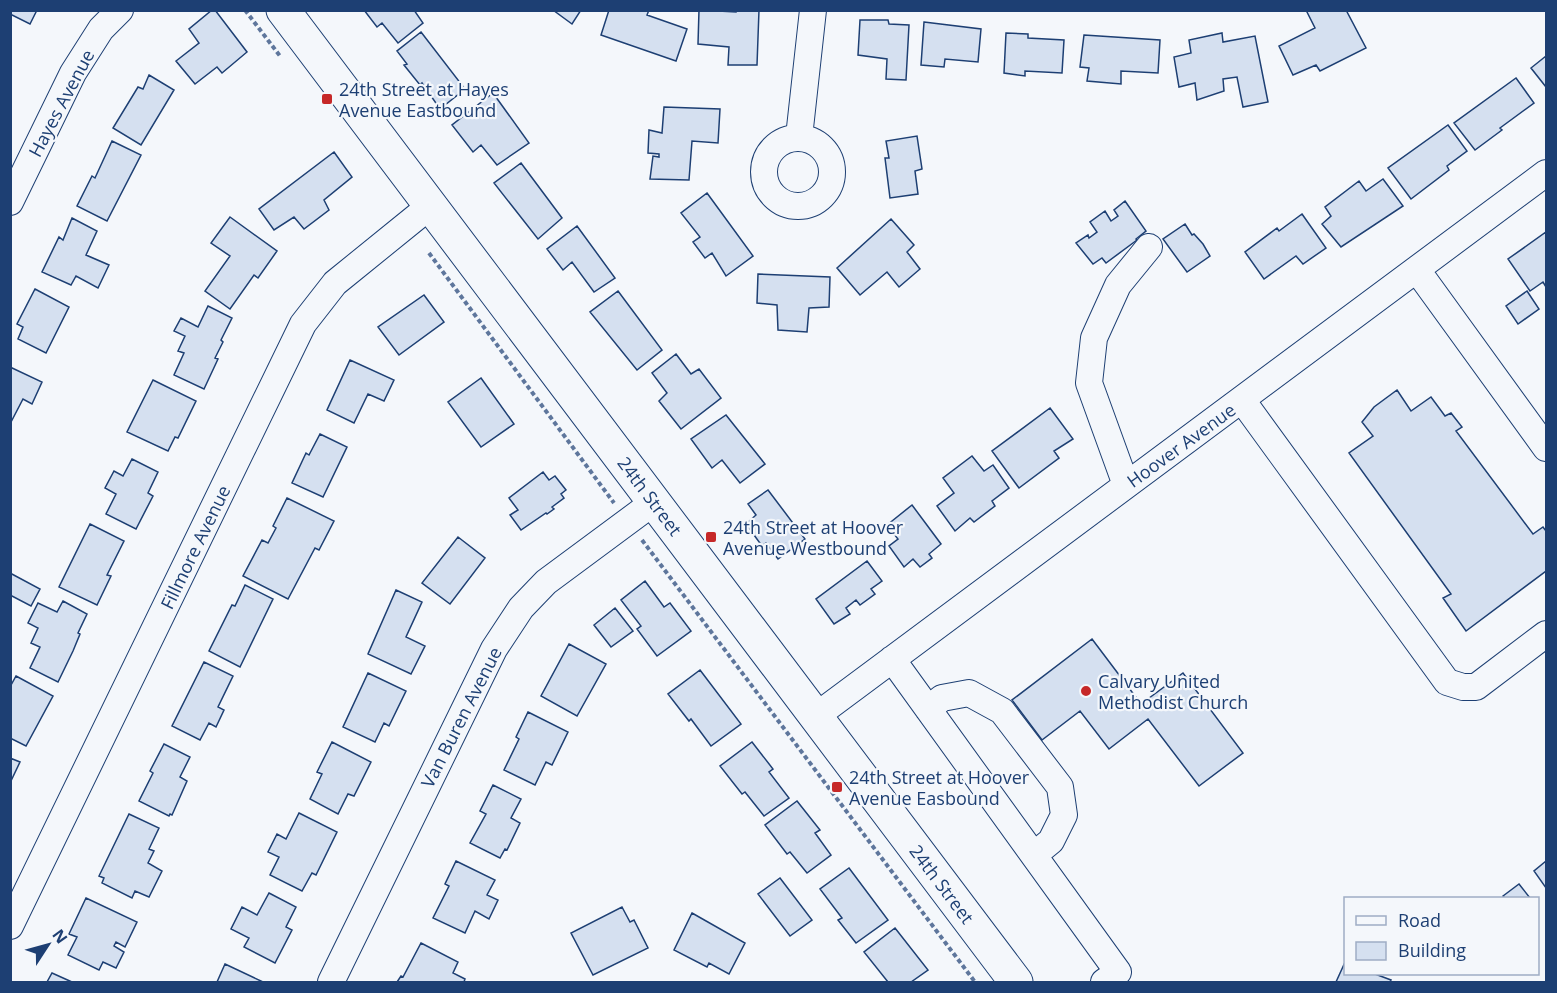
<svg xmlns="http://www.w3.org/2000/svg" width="1557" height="993" viewBox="0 0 1557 993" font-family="'Open Sans',sans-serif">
<rect width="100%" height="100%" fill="#f4f7fb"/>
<path fill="#d5e0f0" stroke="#1d3f73" stroke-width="1.5" d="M10,10H37L30,24L10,14Z
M212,10H215L247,52L222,73L217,67L195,84L176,61L199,43L189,29Z
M364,10H414L423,23L398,43L382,23L377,27Z
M553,10H581L572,24Z
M609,10H649L647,15L687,29L676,61L601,35Z
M699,10L736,12V10H759L757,65H728L729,47L698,44Z
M1306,10H1346L1366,48L1320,71L1316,65L1293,75L1279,46L1315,28Z
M860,20H888L889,24L909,25L906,80L886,79L887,59L858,55Z
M924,22L981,29L978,62L945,59L944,67L921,65Z
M421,32L465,89L440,109L422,83L420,85L404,65L407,64L397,51Z
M1006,33L1028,34V38L1064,40L1062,73L1025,71V76L1004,73Z
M1222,33L1223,42L1255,36L1268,102L1243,107L1237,77L1223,79L1224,91L1197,100L1195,83L1179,87L1174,57L1191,53L1189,40Z
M1084,35L1160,40L1158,73L1121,71V84L1087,81L1089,68L1080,67Z
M1546,56V87L1531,68Z
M149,75L174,90L141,145L113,128L138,87L143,89Z
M1516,78L1534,103L1500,128L1502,130L1475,150L1454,123Z
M493,93L529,143L497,165L481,145L473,152L452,125Z
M664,107L720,109L718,143L692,141L689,180L650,179L653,156L659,157V154L648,153L649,130L662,133Z
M1448,125L1467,151L1447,166L1449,170L1411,199L1388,168Z
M917,136L922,169L915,171L918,194L890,198L885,158H889L886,141Z
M112,141L141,155L107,221L77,206L92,176L95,178Z
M334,152L352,177L324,200L329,210L304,229L294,217L274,230L259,209Z
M521,163L562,218L538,239L494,183Z
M1383,179L1403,206L1341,247L1322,224L1331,216L1325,207L1359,181L1366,191Z
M707,193L753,256L726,276L712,253L705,258L693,242L700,237L681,213Z
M1125,201L1146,231L1136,239L1137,240L1106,263L1102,258L1093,264L1076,243L1088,235L1089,238L1097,232L1090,222L1105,211L1111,221L1118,216L1114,210Z
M1302,214L1326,248L1303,264L1296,256L1264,279L1245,252L1277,228L1279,231Z
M230,217L277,251L258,278L254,275L230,309L205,291L230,256L211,243Z
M72,218L97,231L86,255L109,265L98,288L76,276L71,285L42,272L59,237L63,240Z
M891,219L914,245L907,252L920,269L899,287L887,272L860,295L837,268Z
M1185,224L1192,235L1194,234L1203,244L1210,256L1187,272L1163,239Z
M577,226L615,278L594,292L572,262L563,270L547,249Z
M1546,232V287L1543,282L1530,291L1508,259Z
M758,274L830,277L829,307L809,308L807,332L778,330L777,305L757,303Z
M35,289L69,307L46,353L18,339L23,327L17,324Z
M618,291L662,350L637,370L590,312Z
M1527,291L1539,309L1518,324L1506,306Z
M424,295L444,322L399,355L378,327Z
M208,306L232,318L221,340L223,342L215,358L218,359L204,389L174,375L184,353L178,351L185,336L174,331L181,318L198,327Z
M676,354L691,374L699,369L721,398L681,429L659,401L667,393L652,373Z
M350,360L394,380L384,401L368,394L354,423L327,410Z
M10,367L42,382L32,404L23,399L10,424Z
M481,378L514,424L481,447L448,402Z
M153,380L196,401L178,438L175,437L168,451L127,432Z
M1397,390L1411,411L1431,397L1445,416L1451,413L1462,427L1456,431L1533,534L1543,527L1546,531V571L1466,631L1443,598L1451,594L1349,453L1373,436L1362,422L1374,407Z
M1050,408L1073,439L1054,451L1059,458L1019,488L992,451Z
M726,415L765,464L740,483L722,460L712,468L691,439Z
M320,434L347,447L323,497L292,483L306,453L309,455Z
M972,456L984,471L993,465L1009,488L992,501L995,506L974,522L970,518L955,531L937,506L954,493L943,478Z
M132,459L158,472L148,493L153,496L136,529L106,514L116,494L105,488L114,471L123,476Z
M543,472L549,480L555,476L566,490L561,494L564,498L552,507L554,509L547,514L546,513L521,530L510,515L518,510L509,498Z
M768,490L805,539L778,559L766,543L762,546L746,524L756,515L748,504Z
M287,498L334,521L319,550L315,548L288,599L243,576L262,540L268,543L276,528L273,526Z
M912,505L941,544L929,554L932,558L920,567L913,559L904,567L889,546L898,539L887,525Z
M90,524L124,541L107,575L111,576L97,605L59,587Z
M458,537L485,558L450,604L422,583Z
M867,561L882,581L871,589L875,594L860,605L856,600L846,608L850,614L834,624L816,599Z
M10,573L40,589L31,606L10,595Z
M645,581L664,607L670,603L691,631L657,656L637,629L641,626L621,600Z
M245,585L273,599L240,667L209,651L232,605L235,606Z
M396,590L422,602L406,637L425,646L411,674L368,654Z
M63,601L87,614L78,633L80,634L73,651L58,682L30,668L40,647L31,643L38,628L28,623L38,603L57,612Z
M615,608L633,631L611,647L594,625Z
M1092,639L1141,704L1183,673L1243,753L1199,786L1148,719L1109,749L1080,711L1042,740L1012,700Z
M569,644L606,664L577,716L541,696Z
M204,662L233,676L218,707L224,710L216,727L209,723L200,740L172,726Z
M700,670L741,724L711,746L691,719L689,721L668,694Z
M368,673L406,691L389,726L384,723L375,742L343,727Z
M16,676L53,696L26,746L10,738V687Z
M528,712L568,732L552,765L546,762L535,785L504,770L519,739L516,737Z
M332,742L371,762L354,796L348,794L338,814L310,799L322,774L317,772Z
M752,742L773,769L769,772L789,798L764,816L745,792L742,794L720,766Z
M164,744L190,757L180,777L187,781L172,815L170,814L169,816L139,801L153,773L150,771Z
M10,758L20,762L10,783Z
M493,785L521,799L511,818L520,823L507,850L505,849L500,858L470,843L486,814L480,811Z
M797,801L820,830L815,833L831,855L807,873L790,852L787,854L765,825Z
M299,813L337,832L316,875L312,873L302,891L270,875L279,857L268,852L277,834L286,839Z
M129,814L159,828L149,849L154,851L148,863L162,871L149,897L135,891L132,898L102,883L104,878L99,876Z
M456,861L495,880L487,895L498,900L489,919L475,911L465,933L433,918L449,886L445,884Z
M1546,861V888L1534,871Z
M849,868L888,920L856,943L838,920L842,918L820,889Z
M780,878L812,920L790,936L758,894Z
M1519,884L1530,898H1505L1503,896Z
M269,893L296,907L286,927L292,930L275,963L244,947L249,938L231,929L242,907L257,915Z
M86,898L137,922L125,947L116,942L114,946L124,952L116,968L103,962L99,970L68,955L77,937L69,934Z
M622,907L630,922L634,920L648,948L593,975L571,933Z
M692,913L745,943L729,974L709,963L707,967L674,950Z
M895,928L928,970L911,982H888L864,952Z
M421,943L458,962L453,973L465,979L464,982H397L401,976L403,977Z
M1346,960V974H1375L1391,980L1390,982H1336Z
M225,964L263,982H217Z
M52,973L72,982H47Z"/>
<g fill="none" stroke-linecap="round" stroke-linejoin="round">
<g stroke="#1d3f73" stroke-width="28">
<path id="minor" d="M799,137L813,10
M764 172a34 34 0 1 1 68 0a34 34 0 1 1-68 0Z
M10,202L73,73L101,29L120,10
M1417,270L1546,448
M1242,400L1447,682L1463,687H1476L1546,634
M1126,485L1089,383L1094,338L1118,285L1149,247
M892,659L1118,972L1104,982
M928,709L942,698L969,693L1002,711L1060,787L1064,815L1051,841L1034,855
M816,716L1546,173
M10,926L303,324L335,283L430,206
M331,982L494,649L521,608L546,582L654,502"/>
</g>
<g stroke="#1d3f73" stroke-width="35">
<path id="major" d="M283,10L1016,982"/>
</g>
<path stroke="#5e769c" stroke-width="4" stroke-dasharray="4.5 3" stroke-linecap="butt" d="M245,10L280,56
M429,253L614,503
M642,540L975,982"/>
<use href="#minor" stroke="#f4f7fb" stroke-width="26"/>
<use href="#major" stroke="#f4f7fb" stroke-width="33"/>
</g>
<g fill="#c62828" stroke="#f4f7fb" stroke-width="2">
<rect x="321" y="93" width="12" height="12" rx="3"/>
<rect x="705" y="531" width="12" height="12" rx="3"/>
<circle cx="1086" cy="691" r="6"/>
<rect x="831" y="781" width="12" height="12" rx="3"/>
</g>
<g text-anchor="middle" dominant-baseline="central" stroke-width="4.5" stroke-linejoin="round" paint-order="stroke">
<g font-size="18" fill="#1d3f73" stroke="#f4f7fb" text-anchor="start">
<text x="339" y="89">24th Street at Hayes<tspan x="339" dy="21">Avenue Eastbound</tspan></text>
<text x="723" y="527">24th Street at Hoover<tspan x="723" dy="21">Avenue Westbound</tspan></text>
<text x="1098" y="681">Calvary United<tspan x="1098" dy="21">Methodist Church</tspan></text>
<text x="849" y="777">24th Street at Hoover<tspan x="849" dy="21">Avenue Easbound</tspan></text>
</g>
<g font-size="18" fill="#1d3f73" stroke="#f4f7fb">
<text transform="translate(61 103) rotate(-62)">Hayes Avenue</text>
<text transform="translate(1181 445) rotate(-36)">Hoover Avenue</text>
<text transform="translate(650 496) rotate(53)">24th Street</text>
<text transform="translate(195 547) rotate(-64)">Fillmore Avenue</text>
<text transform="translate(461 717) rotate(-63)">Van Buren Avenue</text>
<text transform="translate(942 884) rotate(53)">24th Street</text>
</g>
</g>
<rect width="1557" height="993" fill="none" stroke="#1d3f73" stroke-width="24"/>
<rect x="1344" y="897" width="195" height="78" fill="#f4f7fb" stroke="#9eadc5" stroke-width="1.5"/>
<rect x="1356" y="916" width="30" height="9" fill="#f4f7fb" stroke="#9eadc5" stroke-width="1.5"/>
<text x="1398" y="927" font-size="18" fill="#1d3f73">Road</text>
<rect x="1356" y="942" width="30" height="18" fill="#d5e0f0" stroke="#9eadc5" stroke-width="1.5"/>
<text x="1398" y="957" font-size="18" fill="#1d3f73">Building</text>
<g transform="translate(48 945) rotate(54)" stroke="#f4f7fb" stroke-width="4.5" paint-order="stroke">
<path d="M0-4.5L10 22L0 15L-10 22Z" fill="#1d3f73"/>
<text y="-9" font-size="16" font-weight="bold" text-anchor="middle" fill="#1d3f73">N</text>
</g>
</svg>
